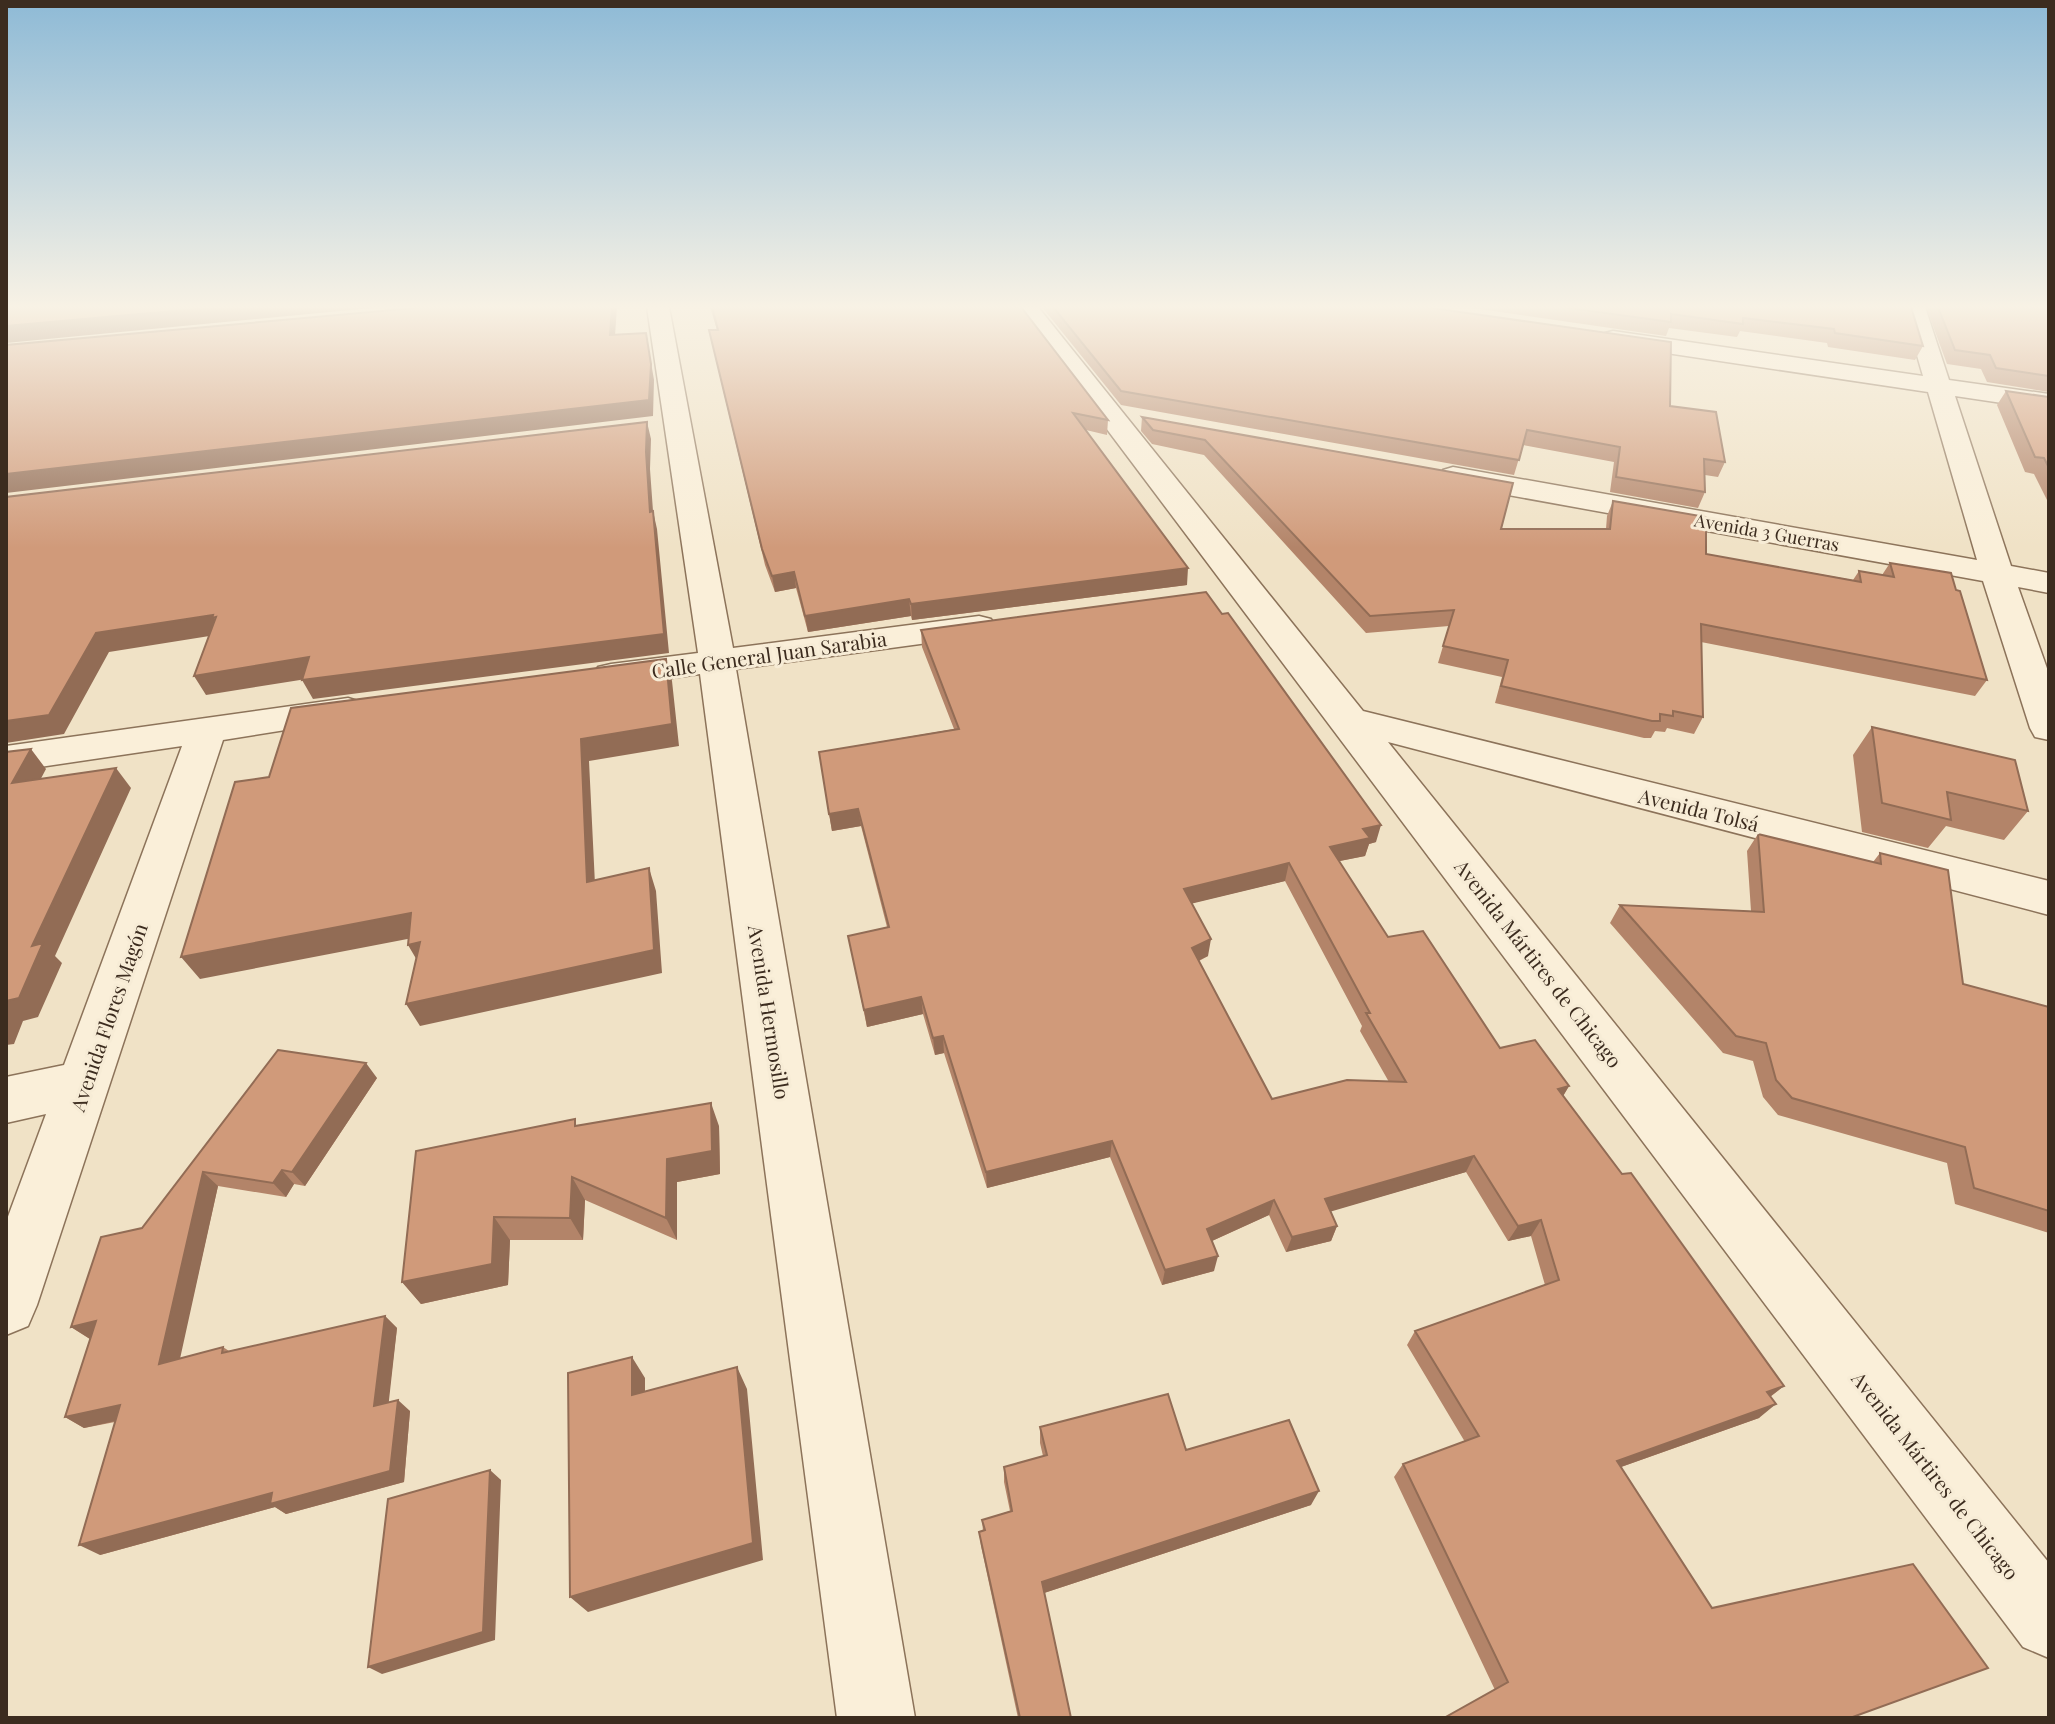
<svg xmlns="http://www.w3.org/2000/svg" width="2055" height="1724" viewBox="0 0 2055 1724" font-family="'Playfair Display',serif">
<rect width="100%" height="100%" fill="#f0e2c6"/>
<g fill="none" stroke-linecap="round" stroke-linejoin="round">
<g stroke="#8c735a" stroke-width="3">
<path id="minor" d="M647,307H669L733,648L979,616L991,619L996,626L991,633L979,636L736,669L915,1718H837L700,674L611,686L598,683L593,675L598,667L611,664L698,653Z
M1015,307H1038L1363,711L2049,881V915L1388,742L2049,1563V1658L2023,1647Z
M1903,307H1925L1949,380L2049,394V410L1955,396L2011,566L2049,573V593L2018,587L2049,674V740L2035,737L2030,728L1983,581L1453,485L1443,482L1439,476L1443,470L1453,467L1977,560L1928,392L1613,345L1605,343L1601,338L1605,333L1613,331L1923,376Z
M348,698L361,702L367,710L361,718L223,740L37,1305L28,1326L6,1335V1222L46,1114L6,1123V1077L64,1065L182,746L6,772V746Z"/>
</g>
<use href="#minor" fill="#faefd9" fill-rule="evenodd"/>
</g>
<path fill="#b38469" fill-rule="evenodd" d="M710,307H1021L1108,420L1107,435L1086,430L1187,585L912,620L911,616L808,632L796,588L775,592L765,565L712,344L709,330H717Z
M1042,307H1425L1670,406L1725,462L1718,477L1705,475V492L1698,508L1610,492L1614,462L1523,445L1514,475L1121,405Z
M1466,307H1911L1923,346L1915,360L1828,347L1827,343L1740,331L1737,337L1669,328L1666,336Z
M1926,307H2049V392L1987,382L1981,369L1947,364Z
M2006,391L2049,397V504L2034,474L2025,472L1997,405Z
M1142,417L1501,529H1606L1607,516L1613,501L1706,554L1853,580L1859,571L1882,575L1890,563L1987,680L1975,696L1701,642L1703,717L1694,734L1667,728L1665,732L1655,731L1651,738H1644L1495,703L1502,677L1438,663L1449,626L1366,633L1204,455L1152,444L1141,431Z
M921,630L1376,842L1369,844L1365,856L1339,861L1388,937L1500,1048L1569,1086L1563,1096L1784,1386L1770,1397L1759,1418L1621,1467L1712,1608L1495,1690L1394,1477L1403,1464L1465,1442L1407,1345L1415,1331L1545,1285L1531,1236L1508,1241L1466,1172L1330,1211L1337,1226L1331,1241L1286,1252L1269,1215L1212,1241L1214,1271L1162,1285L1110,1157L987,1188L944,1053L935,1055L923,1014L867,1027L848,936L887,927L861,826L832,831L819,752L954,729L922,647ZM1285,881L1362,1026L1360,1031L1389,1082L1272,1099L1199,961L1208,956L1192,903Z
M1872,727L2028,811L2004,840L1946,826L1928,848L1862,832L1853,755Z
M1758,834L1873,862L1880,853L1963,984L2049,1007V1233L1955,1204L1947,1163L1778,1115L1763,1097L1753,1061L1723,1053L1610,923L1620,905L1751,911L1747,851Z
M278,1050L377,1078L305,1186L294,1184L286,1197L218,1186L179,1359L223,1347L229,1351L385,1316L397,1328L388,1402L410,1411L404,1482L286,1514L275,1507L100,1555L115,1422L84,1428L65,1417L90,1339L71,1327L142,1228Z
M578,1125L719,1126L720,1174L677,1182V1240L585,1200L583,1240H510L508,1285L421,1304L402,1282Z
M1040,1427L1186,1450L1311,1505L1044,1593L1071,1718H1018L981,1546L979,1532L983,1531L982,1520L1010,1511L1004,1482V1467L1043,1456L1040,1443Z"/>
<path fill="#926c55" d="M217,307H382L6,343V326Z
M612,307H617L614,350L610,335Z
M646,333L654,380L653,416L6,493V474Z
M647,422L651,439L650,469L653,511L657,529L669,653L313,699L302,680L650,512L646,452Z
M1188,568L1187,585L912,620L911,604Z
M794,572L796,588L775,592L772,576Z
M909,599L911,616L808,632L805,616Z
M213,615L222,634L109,652L64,734L6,743V721L96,633Z
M309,657L319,677L206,695L194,676Z
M666,659L672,681L679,746L589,761L596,905L587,882L581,739Z
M31,749L46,769L28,803L12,783Z
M116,768L131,788L55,956L62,963L38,1017L23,1021L14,1044L6,1045V1001Z
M858,809L861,826L832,831L829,814Z
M1381,825L1376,842L1369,844L1365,856L1325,864L1330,847L1363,829Z
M1289,863L1285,881L1182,906L1184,889Z
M649,868L656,891L662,973L420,1026L406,1004Z
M411,913L423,936L200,979L181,957Z
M1211,939L1208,956L1189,965L1192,948Z
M420,942L421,967L408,945Z
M921,997L923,1014L867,1027L864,1010Z
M943,1036L944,1053L935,1055L933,1038Z
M366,1063L377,1078L305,1186L292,1172Z
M1569,1086L1559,1103L1558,1089Z
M711,1103L719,1126L720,1174L677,1182V1240L666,1218L667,1159Z
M1112,1141L1110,1157L987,1188L986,1172Z
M1474,1156L1466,1172L1319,1215L1325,1199Z
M282,1170L294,1184L286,1197L273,1183Z
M203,1172L218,1186L176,1377L159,1364Z
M572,1177L585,1200L583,1240L570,1218Z
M1274,1200L1269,1215L1203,1245L1207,1229Z
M494,1217L510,1240L508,1285L421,1304L402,1282Z
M1541,1220L1531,1236L1508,1241L1518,1226Z
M1337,1226L1331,1241L1286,1252L1292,1237Z
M1218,1256L1214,1271L1162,1285L1165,1270Z
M385,1316L397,1328L387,1418L374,1406Z
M96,1321L90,1339L71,1327Z
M632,1357L645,1378V1416L632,1395Z
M737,1367L747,1389L763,1560L588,1612L570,1597Z
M1784,1386L1767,1399V1392Z
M398,1400L410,1411L404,1482L286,1514L275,1507L100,1555L79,1545Z
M1776,1404L1759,1418L1604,1473L1617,1461Z
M120,1405L138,1416L84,1428L65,1417Z
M490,1470L501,1480L495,1640L382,1674L368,1667Z
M1319,1491L1311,1505L1041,1594L1042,1582Z"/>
<path fill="#d09a7a" stroke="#926c55" stroke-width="2" fill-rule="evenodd" d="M6,307H217L6,326Z
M426,307H612L610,335L646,333L651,364L649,400L6,474V345Z
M712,307H1021L1108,420L1073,413L1188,568L911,604L909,599L805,616L794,572L772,576L762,549L709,330H718Z
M1053,307H1425L1671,342L1670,406L1716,412L1725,462L1704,459L1705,492L1616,477L1620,447L1527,430L1519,460L1121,391Z
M1561,307H1911L1923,346L1835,333L1834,329L1743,318V324L1671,314V322Z
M1938,307H2049V376L1996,368L1990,355L1955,350Z
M2006,391L2049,397V468L2044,458L2035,457Z
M1142,417L1513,483L1501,529H1610L1613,501L1706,517V554L1861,582L1859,571L1894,577L1890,563L1951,573L1956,590L1960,591L1987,680L1701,624L1703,717L1673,711V716L1660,714V721H1652L1501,686L1508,660L1443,646L1454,610L1370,616L1205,440L1153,430Z
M647,422L646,452L650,512L653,511L664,634L302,680L309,657L194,676L216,617L212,618L213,615L96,633L49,715L6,721V497Z
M1206,592L1222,614L1228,613L1381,825L1363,829L1370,838L1330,847L1388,937L1423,931L1500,1048L1535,1040L1569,1086L1558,1089L1622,1174L1631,1173L1784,1386L1767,1392L1776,1404L1617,1461L1712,1608L1913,1564L1988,1668L1850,1718H1444L1508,1682L1403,1464L1479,1436L1415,1331L1559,1280L1541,1220L1518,1226L1474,1156L1325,1199L1337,1226L1292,1237L1274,1200L1207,1229L1218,1256L1165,1270L1112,1141L986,1172L943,1036L933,1038L921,997L864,1010L848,936L889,927L858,809L829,814L819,752L959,729L921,630ZM1289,863L1370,1013H1366L1406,1082L1347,1080L1272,1099L1192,948L1211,939L1184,889Z
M666,659L672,724L581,739L587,882L649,868L654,950L406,1004L420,942L408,945L411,913L181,957L235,782L269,777L291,708Z
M1872,727L2015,760L2028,811L1947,792L1951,820L1882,803Z
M31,749L12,783L116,768L32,946L43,943L19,998L6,1001V752Z
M1758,834L1881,864L1880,853L1948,870L1963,984L2049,1007V1211L1974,1188L1965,1147L1792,1098L1776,1080L1766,1043L1736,1036L1620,905L1764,912Z
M278,1050L366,1063L292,1172L282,1170L273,1183L203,1172L159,1364L223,1347L222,1353L385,1316L374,1406L398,1400L390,1471L270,1504L272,1493L79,1545L120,1405L65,1417L96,1321L71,1327L101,1237L142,1228Z
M711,1103L712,1151L667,1159L666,1218L572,1177L570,1218L494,1217L492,1264L402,1282L416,1151L575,1119V1126Z
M632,1357V1395L737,1367L753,1543L570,1597L568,1373Z
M1168,1394L1186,1450L1289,1420L1319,1491L1042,1582L1071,1718H1020L979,1532L985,1530L982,1520L1012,1511L1004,1467L1047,1455L1040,1427Z
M490,1470L483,1632L368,1667L388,1499Z"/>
<linearGradient id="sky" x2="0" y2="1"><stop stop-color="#8ebad6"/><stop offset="0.56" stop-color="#f8f2e5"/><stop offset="1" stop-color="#f8f2e5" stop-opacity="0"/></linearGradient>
<rect width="2055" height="548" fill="url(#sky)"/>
<g text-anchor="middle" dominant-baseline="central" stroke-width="6" stroke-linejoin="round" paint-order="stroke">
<g font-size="18" fill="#3c2c1f" stroke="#f7ecd6">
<text transform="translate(1767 532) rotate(10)">Avenida 3 Guerras</text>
</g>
<g font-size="20" fill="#3c2c1f" stroke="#f7ecd6">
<text transform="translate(769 654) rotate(-8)">Calle General Juan Sarabia</text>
<text transform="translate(1699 809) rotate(14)">Avenida Tolsá</text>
<text transform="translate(1539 963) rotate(52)">Avenida Mártires de Chicago</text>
<text transform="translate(770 1012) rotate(81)">Avenida Hermosillo</text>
<text transform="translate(108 1017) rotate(-71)">Avenida Flores Magón</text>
<text transform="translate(1936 1475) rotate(52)">Avenida Mártires de Chicago</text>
</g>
</g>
<rect width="2055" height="1724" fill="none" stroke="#3c2c1f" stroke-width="16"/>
</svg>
